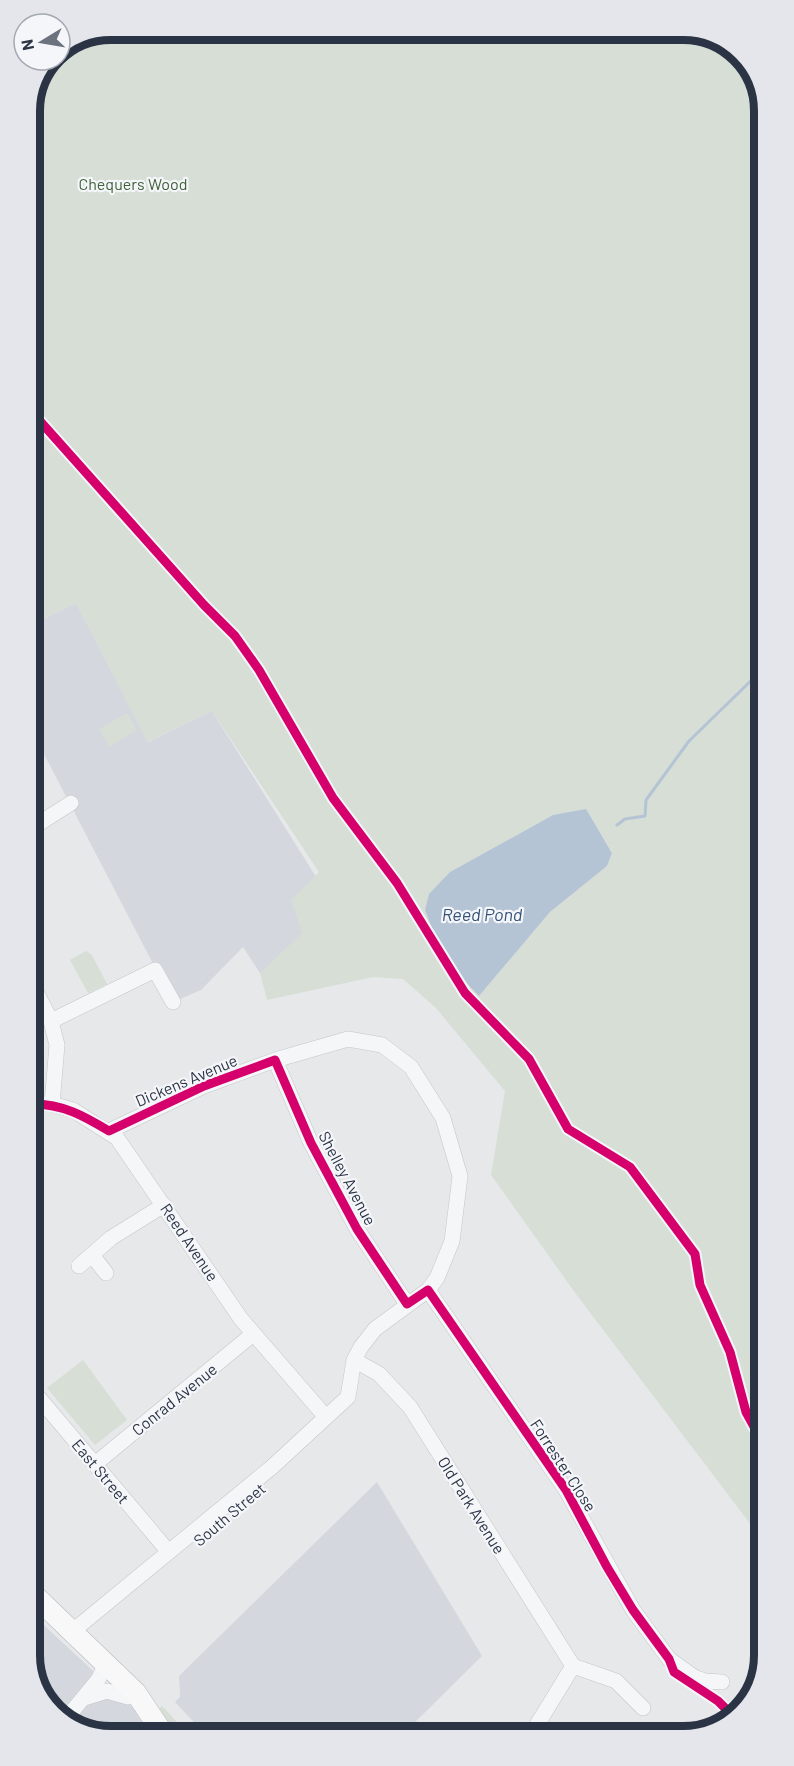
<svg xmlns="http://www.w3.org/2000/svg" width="794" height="1766" viewBox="0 0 794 1766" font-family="Barlow,sans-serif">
<rect width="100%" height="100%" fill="#e6e8ea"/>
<path fill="#d4d7dd" d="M76,603L148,742L212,711L340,915L260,973L243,947L201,990L173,1002L32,731V625Z
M377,1482L482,1656L403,1734L206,1735L175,1702L180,1697L179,1676Z
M34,1616L134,1709L149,1735L106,1736L62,1719L34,1681Z"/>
<path fill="#d6ded6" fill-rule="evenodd" d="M112,30H688L732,47L760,85L764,1542L576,1294L491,1175L505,1091L436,1008L403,979L373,977L267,1000L260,973L302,933L291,900L319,872L212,711L147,742L76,603L32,625L30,107L51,60H60V51ZM586,810L612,852L607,866L550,912L479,996L438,945L425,910L450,872L553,815Z
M127,713L137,730L109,747L99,729Z
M86,951L92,955L107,984L88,993L70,960Z
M83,1360L127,1420L95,1445L47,1388Z
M162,1706L189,1735H169L156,1712Z"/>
<path fill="#b4c4d5" d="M586,809L612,853L607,866L550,912L479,996L456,972L438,945L425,910L429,894L450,872L553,815Z"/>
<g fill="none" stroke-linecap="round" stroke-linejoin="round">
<path stroke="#b4c4d5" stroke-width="3" d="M617,825L625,819L645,816L646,800L689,741L761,671"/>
<g stroke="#c4c6c8" stroke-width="16">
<path id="minor" d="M32,828L71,803
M33,986L51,1021L57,1045L52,1104
M51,1021L155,970L173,1002
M275,1060L311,1143L357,1229L407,1304
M33,1104H52L73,1110L117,1138L241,1319L325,1416
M92,1255L106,1273
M79,1266L111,1238L164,1205
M428,1290L566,1490L633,1610L669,1659L694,1677L705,1681L722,1682
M354,1360L379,1374L410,1407L573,1666L532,1733
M34,1392L168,1551
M95,1464L253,1334
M74,1630L272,1467L348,1397L354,1360L361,1347L375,1329L428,1290L437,1278L452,1241L460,1176L443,1118L411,1067L382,1045L348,1039L275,1060L204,1086L109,1131
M573,1666L616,1681L643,1708
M84,1698L107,1691L128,1697
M65,1720L98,1680L106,1664"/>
</g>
<g stroke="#b8bbbf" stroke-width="22">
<path id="highway" d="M34,1595L136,1693L164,1735"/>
</g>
<use href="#minor" stroke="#f5f6f7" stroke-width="15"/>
<use href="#highway" stroke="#f8f8f8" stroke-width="21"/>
<g stroke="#f4f6f9" stroke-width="13">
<path id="cycleway" d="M31,411L204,605L235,636L259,670L333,798L397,883L465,993L529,1059L568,1129L630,1167L695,1254L700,1285L730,1352L746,1412L763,1443
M33,1104C63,1104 84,1116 109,1131L204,1086L275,1060L311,1143L357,1229L407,1304L428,1290L566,1490L607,1567L633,1610L669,1659L674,1672L718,1701L731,1714"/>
</g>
<use href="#cycleway" stroke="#d6006c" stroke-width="9"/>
</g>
<g text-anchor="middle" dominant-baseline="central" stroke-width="4.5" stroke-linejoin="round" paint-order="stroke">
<g font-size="16" fill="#3f6138" stroke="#f4f6f9">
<text x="133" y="183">Chequers Wood</text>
</g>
<g font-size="16" fill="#2b3445" stroke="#f4f6f9">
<text transform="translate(186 1080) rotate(-23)">Dickens Avenue</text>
<text transform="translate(348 1178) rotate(62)">Shelley Avenue</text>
<text transform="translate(190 1242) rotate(56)">Reed Avenue</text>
<text transform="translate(174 1399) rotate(-39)">Conrad Avenue</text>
<text transform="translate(564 1465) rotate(57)">Forrester Close</text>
<text transform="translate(101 1471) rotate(50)">East Street</text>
<text transform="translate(472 1505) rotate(58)">Old Park Avenue</text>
<text transform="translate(229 1514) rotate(-40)">South Street</text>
</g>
<g font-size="18" font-style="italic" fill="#34527a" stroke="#f4f6f9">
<text x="482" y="914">Reed Pond</text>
</g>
</g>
<path d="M0 0H794V1766H0ZM111 40H683A71 71 0 0 1 754 111V1655A71 71 0 0 1 683 1726H111A71 71 0 0 1 40 1655V111A71 71 0 0 1 111 40Z" fill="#e4e6eb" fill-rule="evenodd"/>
<path fill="none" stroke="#2b3445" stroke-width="8" d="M111 40H683A71 71 0 0 1 754 111V1655A71 71 0 0 1 683 1726H111A71 71 0 0 1 40 1655V111A71 71 0 0 1 111 40Z"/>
<g transform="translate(42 42) rotate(259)"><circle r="28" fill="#f4f6f9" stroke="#a4a8b1" stroke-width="1.5"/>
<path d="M0-4.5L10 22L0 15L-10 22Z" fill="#6c737f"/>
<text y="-9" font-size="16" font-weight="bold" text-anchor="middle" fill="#2b3445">N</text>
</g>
</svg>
